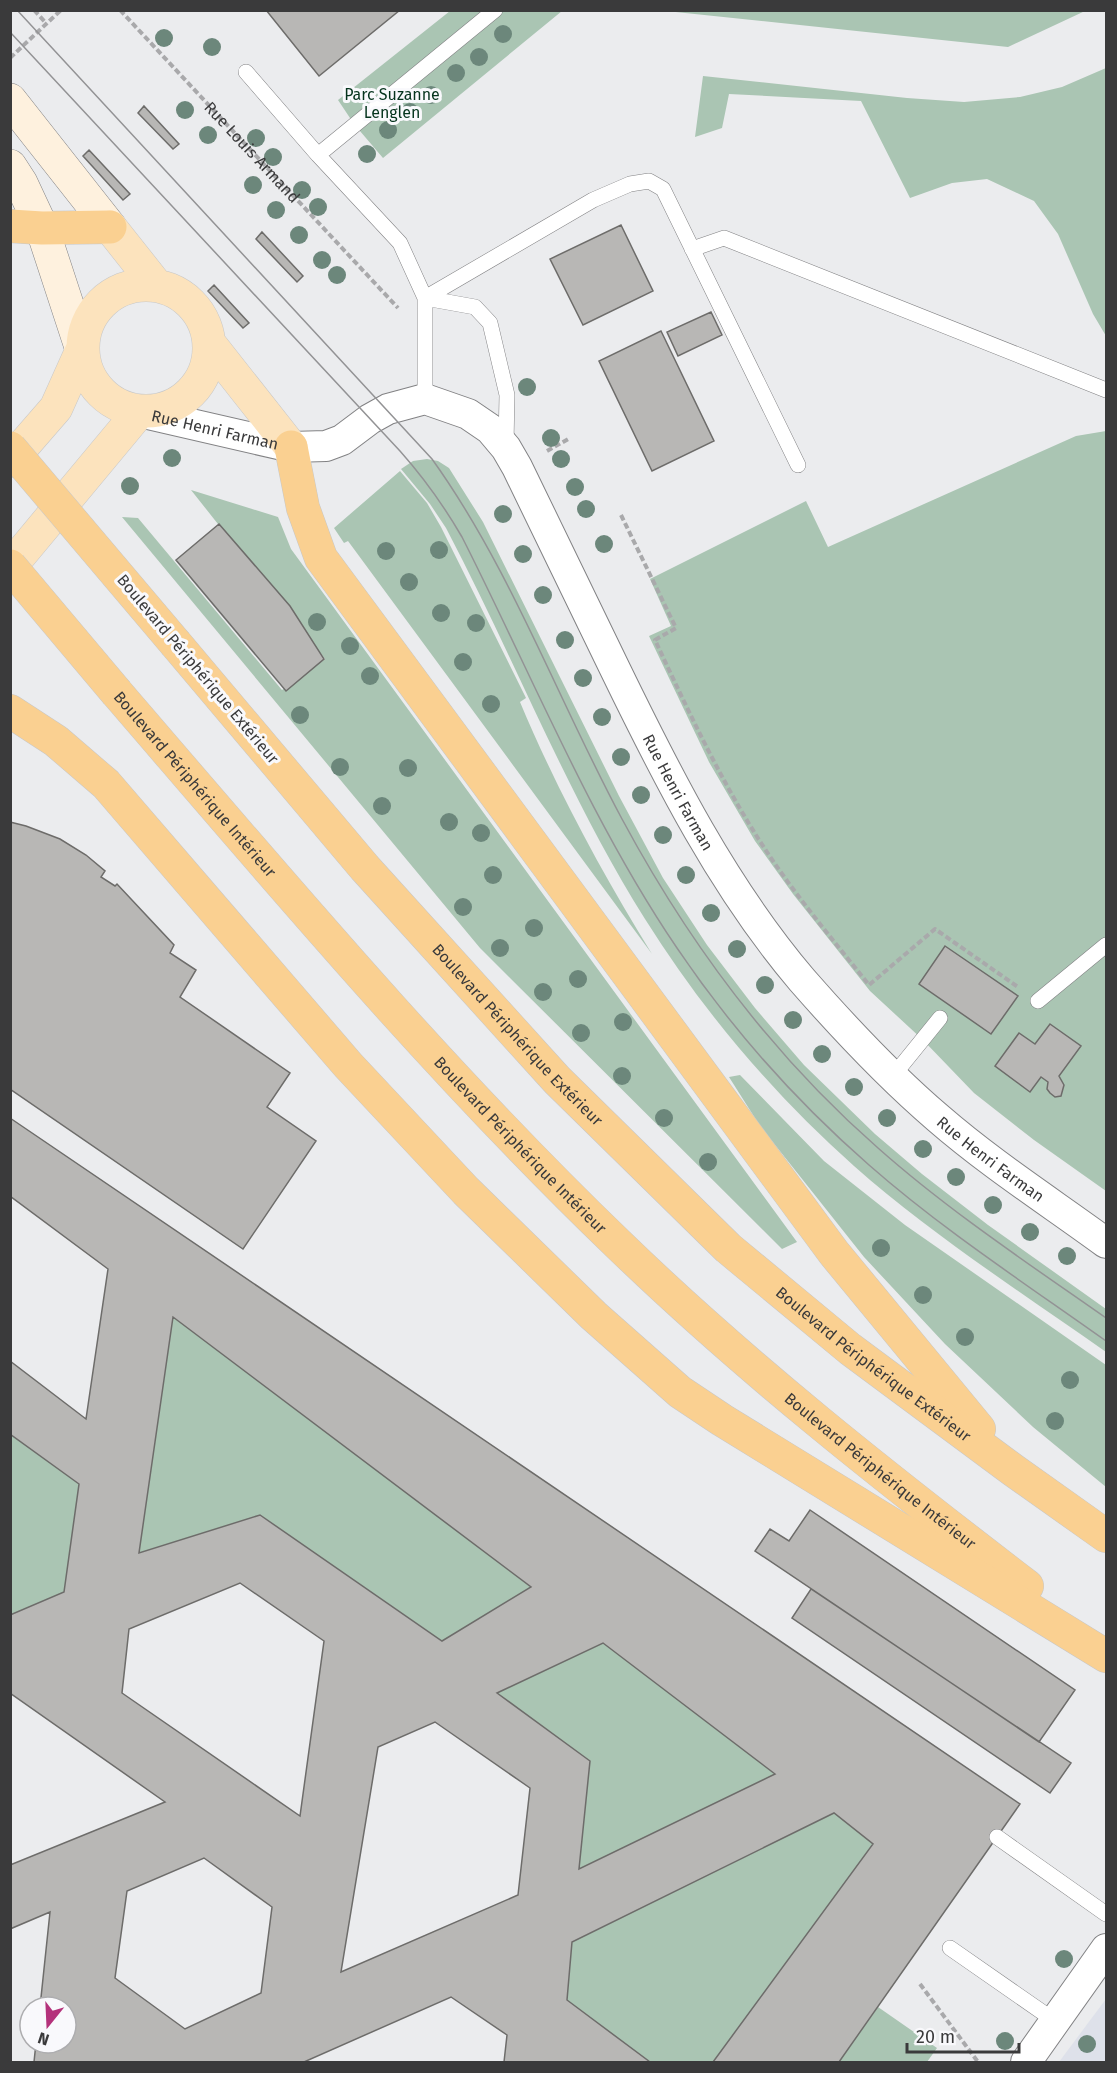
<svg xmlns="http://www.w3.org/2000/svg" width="1117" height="2073" viewBox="0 0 1117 2073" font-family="'Fira Sans',sans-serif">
<rect width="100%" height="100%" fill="#ebecee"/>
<path fill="#dee1ea" d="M1106,1999V2062H1059Z"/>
<path fill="#aac5b3" d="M450,11H562L383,158L354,124L338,100Z
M666,11L1085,10V11L1008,47Z
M1106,68V336L1093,314L1058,234L1034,201L987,179L952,183L910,198L861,101L729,94L722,128L695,137L703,76L907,98L964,102L1020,97L1062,87Z
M1106,431V1191L1034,1140L974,1093L923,1040L870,991L793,894L755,841L709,762L649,636L671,626L650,579L806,501L828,547L1076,436Z
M427,459L438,461L449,468L483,522L619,796L663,878L707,945L755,1008L804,1065L875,1134L922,1174L988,1225L1106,1309V1352C1021,1292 932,1235 854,1166C773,1094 702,1010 645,919C567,795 514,657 446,528L430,504L401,469L413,461Z
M400,471L427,503L441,527L526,698L520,702C557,790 602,873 652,954L348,541L344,543L334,528Z
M191,490L278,517L291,549L797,1242L782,1249L480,948L122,517L138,518L282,690L325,659Z
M740,1075L824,1161L905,1225L1106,1365V1487L1033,1427L945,1344L864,1257L760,1126L729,1077Z
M173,1317L531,1587L442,1641L260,1515L139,1553Z
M11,1434L79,1484L64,1592L11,1615Z
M603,1643L775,1774L579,1869L590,1761L497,1693Z
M834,1813L873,1844L713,2062H650L567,2000L572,1942Z
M878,2007L937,2048L927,2062H839Z"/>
<path fill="#b8b7b5" stroke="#6d6c6a" stroke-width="1.5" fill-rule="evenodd" d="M266,10H400L319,76Z
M144,106L179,144L173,149L138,113Z
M89,150L130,194L123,200L83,156Z
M621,225L653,291L583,325L550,259Z
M262,232L303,276L297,282L256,239Z
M214,285L249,323L243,328L208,291Z
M711,312L722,335L678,356L667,332Z
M661,331L714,441L652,471L599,361Z
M219,524L290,606L324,659L286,691L176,560Z
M10,822L26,826L60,839L86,855L105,871L101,877L115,886L117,884L174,945L170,953L196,970L180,997L290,1073L267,1107L316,1141L243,1249L10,1089Z
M945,946L1018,996L991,1034L919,984Z
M1050,1024L1081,1046L1059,1076L1064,1085L1061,1096L1055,1097L1050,1093L1047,1089L1048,1082L1041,1077L1030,1092L995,1066L1019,1033L1035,1044Z
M10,1118L1020,1804L839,2062H713L873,1844L834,1813L572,1942L567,2000L650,2062H504L507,2035L451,1997L304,2062H34L36,2043H66V2007H40L50,1912L10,1929V1865L165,1802L10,1693V1615L64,1592L79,1484L10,1434V1361L86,1419L108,1269L10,1196ZM173,1317L531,1587L442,1641L260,1515L139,1553ZM240,1583L324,1641L300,1816L122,1693L129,1629ZM603,1643L775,1774L579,1869L590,1761L497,1693ZM435,1722L530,1788L518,1895L341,1972L378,1747ZM204,1858L272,1907L261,1993L185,2029L115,1978L127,1891Z
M810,1510L1075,1690L1039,1742L755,1551L770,1529L789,1541Z
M811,1589L1071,1763L1050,1793L792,1618Z"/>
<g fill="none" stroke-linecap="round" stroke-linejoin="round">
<g stroke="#828284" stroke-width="16">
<path id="lane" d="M246,72L318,155L400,243L425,298V399
M318,155L495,10
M692,249L724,238L1106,390
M425,298L593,200L630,184L649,181L663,189L798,465
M425,298L475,307L490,323L507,395L506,444
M1038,1001L1106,945
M893,1076L940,1018
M997,1837L1106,1914
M950,1948L1055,2021"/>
</g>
<g stroke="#828284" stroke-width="32">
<g id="street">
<path id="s2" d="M139,412L291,447L326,446L342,440L370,419L388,409L425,399L468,414L490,429L506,448L517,467C550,534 582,602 615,669C668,778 723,887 802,980C844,1028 890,1077 938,1118C991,1164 1050,1202 1106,1243"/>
<path d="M1026,2062L1106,1949"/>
</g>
</g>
<g stroke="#828284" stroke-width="34">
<path id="secondary" d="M10,100L110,227
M10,166L21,183L42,228L82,350"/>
</g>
<g stroke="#c8c8c8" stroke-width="34">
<path id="primary" d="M110,227L156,285
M83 348a63 63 0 1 1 126 0a63 63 0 1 1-126 0Z
M209,343L291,447
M10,461L56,408L82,350
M10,567L139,412"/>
</g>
<g stroke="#c8c8c8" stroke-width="34">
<g id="highway">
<path d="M10,226L42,228L110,227"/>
<path d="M291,447L303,508L321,558L834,1253L979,1429"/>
<path id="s3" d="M176,644L365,868L557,1080L728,1248L850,1349L1013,1470L1106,1536"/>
<path id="s4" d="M117,693C279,881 439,1072 618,1244C746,1368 886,1478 1027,1586"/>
<path d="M10,711L56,741L106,784L348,1065L466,1191L594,1316L680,1392L722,1420L1106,1656"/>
</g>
</g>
<g stroke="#a9a9ab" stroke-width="4" stroke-dasharray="6 3" stroke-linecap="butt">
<path d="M34,10L46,23"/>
<path id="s1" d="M120,10L398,308"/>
<path d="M10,58L61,10"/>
<path d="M547,451L570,438"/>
<path d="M621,515L676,628L655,640C686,706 717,773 756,835C789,888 830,936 869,985L935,929L1018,987"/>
<path d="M920,1984L978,2062"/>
</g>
<use href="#lane" stroke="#fff" stroke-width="15"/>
<use href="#street" stroke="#fff" stroke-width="30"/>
<use href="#secondary" stroke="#fef1de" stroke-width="33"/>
<use href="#primary" stroke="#fce3bd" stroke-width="33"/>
<use href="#highway" stroke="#fad091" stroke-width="33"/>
<path stroke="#939395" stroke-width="1.5" d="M17,10L432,459C511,569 558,700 622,819C688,942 773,1056 878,1148C949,1211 1029,1264 1106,1318
M10,32L400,451C424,478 444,506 462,537C532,675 590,820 677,948C731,1028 797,1102 869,1165C943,1230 1026,1284 1106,1341"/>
<g stroke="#c8c8c8" stroke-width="34" stroke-linecap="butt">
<path id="highway-bridge" d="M10,448L176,644
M10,566L117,693"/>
</g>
<use href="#highway-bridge" stroke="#fad091" stroke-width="33"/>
</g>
<g fill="#6c877b">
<circle cx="503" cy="34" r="9"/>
<circle cx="164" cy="38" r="9"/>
<circle cx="212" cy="47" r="9"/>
<circle cx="479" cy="57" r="9"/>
<circle cx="456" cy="73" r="9"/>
<circle cx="431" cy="95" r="9"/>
<circle cx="185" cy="110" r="9"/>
<circle cx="410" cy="112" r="9"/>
<circle cx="388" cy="130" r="9"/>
<circle cx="208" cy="135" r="9"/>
<circle cx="256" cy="138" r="9"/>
<circle cx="367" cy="154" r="9"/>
<circle cx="273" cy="157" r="9"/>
<circle cx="253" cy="185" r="9"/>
<circle cx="302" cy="190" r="9"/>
<circle cx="318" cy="207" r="9"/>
<circle cx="276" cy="210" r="9"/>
<circle cx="299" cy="235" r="9"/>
<circle cx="322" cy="260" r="9"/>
<circle cx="337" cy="275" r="9"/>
<circle cx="527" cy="387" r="9"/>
<circle cx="551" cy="438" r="9"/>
<circle cx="172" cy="458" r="9"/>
<circle cx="561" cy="459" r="9"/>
<circle cx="130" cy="486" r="9"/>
<circle cx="575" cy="487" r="9"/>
<circle cx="586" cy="509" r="9"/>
<circle cx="503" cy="514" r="9"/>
<circle cx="604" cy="544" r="9"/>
<circle cx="439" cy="550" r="9"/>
<circle cx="386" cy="551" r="9"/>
<circle cx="523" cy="554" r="9"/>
<circle cx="409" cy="582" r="9"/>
<circle cx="543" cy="595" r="9"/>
<circle cx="441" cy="613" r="9"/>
<circle cx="317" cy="622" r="9"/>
<circle cx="476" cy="623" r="9"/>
<circle cx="565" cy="640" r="9"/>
<circle cx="350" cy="646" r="9"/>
<circle cx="463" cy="662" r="9"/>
<circle cx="370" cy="676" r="9"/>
<circle cx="583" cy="678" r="9"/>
<circle cx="491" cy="704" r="9"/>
<circle cx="300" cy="715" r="9"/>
<circle cx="602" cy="717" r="9"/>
<circle cx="621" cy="757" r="9"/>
<circle cx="340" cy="767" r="9"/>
<circle cx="408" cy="768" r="9"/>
<circle cx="641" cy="795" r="9"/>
<circle cx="382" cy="806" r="9"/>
<circle cx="449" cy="822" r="9"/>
<circle cx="481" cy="833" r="9"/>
<circle cx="663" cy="835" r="9"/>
<circle cx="493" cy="875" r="9"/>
<circle cx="686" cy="875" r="9"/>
<circle cx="463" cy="907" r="9"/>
<circle cx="711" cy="913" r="9"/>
<circle cx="534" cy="928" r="9"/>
<circle cx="500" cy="948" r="9"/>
<circle cx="737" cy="949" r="9"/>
<circle cx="578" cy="979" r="9"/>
<circle cx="765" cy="985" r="9"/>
<circle cx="543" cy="992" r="9"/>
<circle cx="793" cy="1020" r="9"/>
<circle cx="623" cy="1022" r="9"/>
<circle cx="581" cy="1033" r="9"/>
<circle cx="822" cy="1054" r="9"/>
<circle cx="622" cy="1076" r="9"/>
<circle cx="854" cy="1087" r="9"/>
<circle cx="664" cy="1118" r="9"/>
<circle cx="887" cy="1118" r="9"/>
<circle cx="923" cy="1149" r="9"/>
<circle cx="708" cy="1162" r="9"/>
<circle cx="956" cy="1177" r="9"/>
<circle cx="993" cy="1205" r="9"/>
<circle cx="1030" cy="1232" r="9"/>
<circle cx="881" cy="1248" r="9"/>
<circle cx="1067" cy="1256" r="9"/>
<circle cx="923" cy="1295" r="9"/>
<circle cx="965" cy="1337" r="9"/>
<circle cx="1070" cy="1380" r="9"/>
<circle cx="1055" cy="1421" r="9"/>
<circle cx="1064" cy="1959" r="9"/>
<circle cx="1005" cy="2041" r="9"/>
<circle cx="1087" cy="2044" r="9"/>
</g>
<g text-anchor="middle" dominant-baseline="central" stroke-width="6" stroke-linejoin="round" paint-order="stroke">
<g font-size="16" fill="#05341d" stroke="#f9f9fc">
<text x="392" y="94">Parc Suzanne<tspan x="392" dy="18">Lenglen</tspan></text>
</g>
<g font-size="16" fill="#3a3a3b" stroke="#f9f9fc">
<text stroke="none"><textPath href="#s1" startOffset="194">Rue Louis Armand</textPath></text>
<text stroke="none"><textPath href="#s2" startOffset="78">Rue Henri Farman</textPath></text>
<text transform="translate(198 669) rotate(50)">Boulevard Périphérique Extérieur</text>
<text stroke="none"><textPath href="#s4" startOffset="120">Boulevard Périphérique Intérieur</textPath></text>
<text stroke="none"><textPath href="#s2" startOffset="784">Rue Henri Farman</textPath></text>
<text stroke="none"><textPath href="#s3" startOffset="519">Boulevard Périphérique Extérieur</textPath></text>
<text stroke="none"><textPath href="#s4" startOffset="606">Boulevard Périphérique Intérieur</textPath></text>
<text stroke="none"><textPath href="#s2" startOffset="1270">Rue Henri Farman</textPath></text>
<text stroke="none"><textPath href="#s3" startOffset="1005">Boulevard Périphérique Extérieur</textPath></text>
<text stroke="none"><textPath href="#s4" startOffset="1092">Boulevard Périphérique Intérieur</textPath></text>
</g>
</g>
<rect width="1117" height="2073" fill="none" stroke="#3a3a3b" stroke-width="24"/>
<g transform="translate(48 2025) rotate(198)"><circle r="28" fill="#f9f9fc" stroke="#adadaf" stroke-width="1.5"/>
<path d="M0-4.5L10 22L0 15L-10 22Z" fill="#b4327b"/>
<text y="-9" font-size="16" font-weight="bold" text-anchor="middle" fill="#3a3a3b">N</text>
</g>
<path d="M907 2043v9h112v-9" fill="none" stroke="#3a3a3b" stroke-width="3"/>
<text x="916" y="2043" font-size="18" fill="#3a3a3b" stroke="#f9f9fc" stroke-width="4.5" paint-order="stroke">20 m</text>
</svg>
